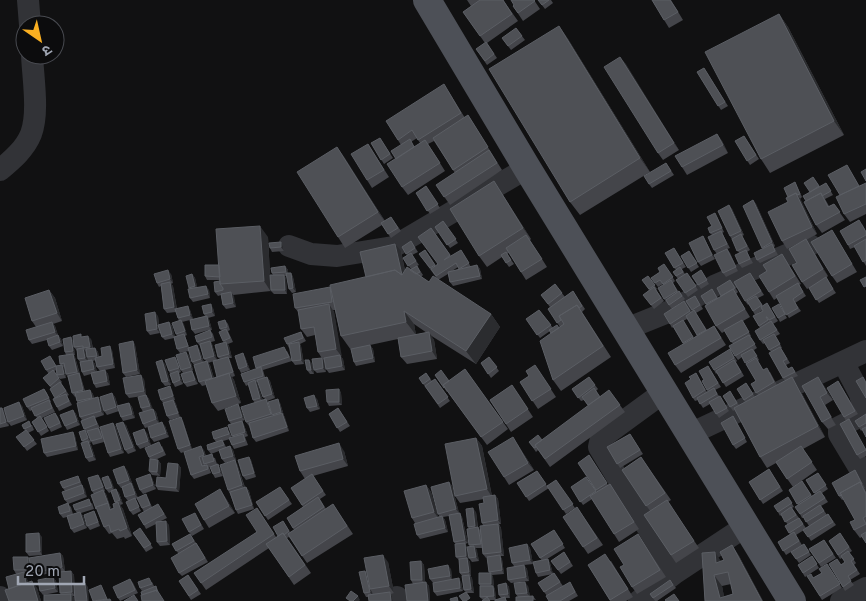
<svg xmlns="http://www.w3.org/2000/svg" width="866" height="601" viewBox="0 0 866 601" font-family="Overpass,'Noto Sans Devanagari',sans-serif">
<rect width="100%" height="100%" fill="#111112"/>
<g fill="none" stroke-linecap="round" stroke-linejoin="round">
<path stroke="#323337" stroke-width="22" d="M28,0L30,25
M0,170C12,160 25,149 31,134C39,113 33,78 32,55
M289,246L311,254L337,256L393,247L527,168
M626,329L673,310L716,285L810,245
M843,362L860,394L864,411L857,418L839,427V434L866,479
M664,392L601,438L599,447L675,573
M690,434L866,351
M0,597V598
M397,597L398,601
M639,601L675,573L746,526
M841,601L866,588"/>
<path stroke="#4d5057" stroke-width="28" d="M427,0L527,168L792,601"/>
</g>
<path fill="#44454a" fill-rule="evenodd" d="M467,0H503L518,21L487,43L497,58L487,65L476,49L485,43L463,12L471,6Z
M534,0L540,9L523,21L513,6L514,5Z
M538,0H551L553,3L545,9Z
M652,0H671L683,20L669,28Z
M779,14L788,27L844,135L770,173L761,159Z
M559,26L568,39L650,172L580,215L570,202Z
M516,28L525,40L511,50L502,38Z
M620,57L679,150L663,160L658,153Z
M704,68L728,106L721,110L697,72Z
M449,92L465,118L468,115L473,123L502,170L450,205L436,185L455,173L434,141L428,144L445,171L408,195L402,187L396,159L401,145L386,121ZM417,138L420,143L415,147L411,142Z
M717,134L722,141L728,153L687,175L682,167Z
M744,136L759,159L750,165L735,141Z
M380,138L393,158L384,164L371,143Z
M368,144L389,177L372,188L367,180Z
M337,147L385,221L391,217L401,231L391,238L382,225L345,248L338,237Z
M666,163L674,175L652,188L649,184Z
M847,165L859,186L866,183V217V214L850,222L844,214L840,195Z
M813,177L820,187L826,183L833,195L825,199L829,206L834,204L845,220L822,233L816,225L806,201L810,192Z
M795,182L802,197L800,199L817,234L806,240L828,276L826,278L836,293L819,303L809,288L807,289L802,282L797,263L801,242L787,249L782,241L788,202V197Z
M426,186L440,208L430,214L416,193Z
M501,192L531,239L530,240L547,267L526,280L509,253L507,254L514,264L509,267L502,257L487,267L479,256Z
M753,200L756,204L775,246L774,247L778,255L760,263L757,260L763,248L743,206Z
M729,205L732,209L744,235L742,236L750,250L747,252L753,263L742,268L739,264V253L730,236Z
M717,217L724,232L722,233L730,248L727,249L730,253L738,271L726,277L723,273L717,254L714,250L712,235L710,233L712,226Z
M443,221L458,243L450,248L435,227Z
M862,224L866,231V266L855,247L850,249L848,245Z
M431,228L451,256L461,250L471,267L477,265L480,269L482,279L453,286L450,282L448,274L438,280L419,254L425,250L436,266L438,264ZM458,267L460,269L452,271Z
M832,230L857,272L837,283L832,276Z
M703,236L715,259L701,266L698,262Z
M268,237L270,276L273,275L272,273L285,266L288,270V273H291L293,277L296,292L292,293L289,289L287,276H285L286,279L287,294H274L271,291L233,295L236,307L226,309L223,305L221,295L218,296L215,292L220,280H207L205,276L219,265Z
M411,241L418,252L412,255L419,265L417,266L423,275L421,277L429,282L491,314L500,327L476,364L430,335L434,340L437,359L407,364L401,357L398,339L370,345L373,349L375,362L356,366L354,362L351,350L341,336L335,310H333L334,312L341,357L343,359L345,370L329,373L326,369L325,362L326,372L317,373L314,370L322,358L325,362L324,360H323L318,352L315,335L307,337L301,329L299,313L295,308L330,287L366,277L401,251L405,270H410L411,269L403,258L407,255L402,247ZM414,324L427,333L416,335Z
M281,242L283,246L284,251L272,252L270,248Z
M674,248L686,267L682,269L685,274L687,273L698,290L688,297L676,280L678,279L673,272L676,270L665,253Z
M689,251L699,267L691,272L681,256Z
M787,262L801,284L799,285L806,296L795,303L801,311L789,318L777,298L774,300L769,292Z
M664,264L675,281L673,283L678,291H679L685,299L672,309L664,299V285L663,284L658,287L651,278L660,272Z
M701,270L709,284L701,289L692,276Z
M750,273L764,295L758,298L763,306L767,303L778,321L773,324L780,334L776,336L782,348H781L790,363L786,365L788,369L792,367L798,376L793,378L799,388L825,437L803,449L817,470L793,487L776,463L767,468L760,457L735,410L733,411L723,396L730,391L739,405L745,402L737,389L746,383L755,397L758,395L751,384L756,381L742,357L738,360L735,356L733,344L725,331L722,333L716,326L706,305L701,296L712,289L718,298L721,296L733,284L738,292L736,294L750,317L743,321L751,336H750L757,348L754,350L759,360L758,361L763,370L770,372L777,385L785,381L769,353L771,352L765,343L763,344L760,340V328L753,316L763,311V310L755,315L749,304L748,305L745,301Z
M171,274L173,283L171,284L173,286L177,309L190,310L193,319L205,316L204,314L213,308L215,316L208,318L209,319L212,330H210L213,334L215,341L211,342L212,344L217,360L208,363L210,365L214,378L217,376L220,359L218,357L224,343L223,341L222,331L220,329L225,320L228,324L230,330L228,331L233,342L228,344L229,346L232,358H229L235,376L232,377L234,380L241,403L218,411L212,403L206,385L202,386L199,382L194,365L192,362L189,351L180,353L177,349L174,338L165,340L162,337L159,328L160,333L150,335L147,331L158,316L159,325L169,322L172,326L175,337L177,336L176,334L179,321L176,312L167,313L164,309L161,286L159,287L157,283ZM190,320L192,330L195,334L209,330L197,342L200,346L204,359L206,361L204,362L199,349L189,347L185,336L187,335L182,322Z
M192,274L195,278L197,287L209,290L210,298L193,302L190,298V289L189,288Z
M648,276L657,289L656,290L664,301L654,309L643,295L649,290L642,280Z
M555,284L565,297L573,291L585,309L582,312L611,357L561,391L553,380L551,333L550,331L540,338L526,319L539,310L553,328H559L560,327L548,309L550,307L541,295Z
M49,290L55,298L62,321L53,324L55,326L58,335L61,339L63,346L52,350L49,346L47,340L32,344L29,340L36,327L32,321Z
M695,296L703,309L696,313L707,330L714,326L726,345L681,373L675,365L683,344L673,327L672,328L670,324L684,301L691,312L693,311L686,301ZM687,319L697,335L694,338L683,321Z
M781,308L787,318L780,322L778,318Z
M301,332L306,341L300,344L301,346L304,364L295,365L292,361L290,347L289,348L287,344Z
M71,337L73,341L75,355H74L75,357L85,391L90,390L93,394L94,398L98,397L101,401L104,415L95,418L100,428H99L101,431L113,423L116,427L124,453L110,457L108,453L104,442L93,445L91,441L88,433H87L91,442L90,443L91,445L96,460L89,462L86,458L83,442L82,441L85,430L82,420L80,417L76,396L75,397L72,393L68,378L65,372L66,378L60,379L57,375L56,370L54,372L62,382L61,383L69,395L67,396L72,405L59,411L57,407L56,398L51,388L43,378L49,374L46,370L53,360L56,366L61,365L60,364L66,355L65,352Z
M82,337L91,339L93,348H95L98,352L99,357L102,356L112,350L115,368L100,371L97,367L96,360L93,361L95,364L97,372L105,370L108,374L110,385L96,388L94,384L91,374L84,376L82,372L80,362L78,359L77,351L74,347Z
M133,341L135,345L140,374L126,377L123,373Z
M287,351L292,361L263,370L265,377H267L270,381L275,398L267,401L269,403H280L289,431L256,442L253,438L249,426L246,422L255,403L253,400L248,385L246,386L244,382L257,369L256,368ZM258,382L263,397L265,399L263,400L256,383Z
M732,353L737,361L736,362L744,376L726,387L717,373L716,374L714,370Z
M189,355L193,370L192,371L194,375L198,384L187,387L184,383L183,373L181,370Z
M245,357L250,370L241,373L239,369Z
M489,357L499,371L491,378L481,363Z
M178,361L181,372L179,373L183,384L175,387L173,383L169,371Z
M312,363L314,374H310L307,370Z
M165,364L171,385L165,386L162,382Z
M535,365L556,397L538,409L520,382L529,376Z
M708,366L721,387L715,390L729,411L719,418L710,404L703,408L698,400L695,401L693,398L691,379L696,373L707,392H708L702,381L704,380Z
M465,369L508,429L487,445L447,391V392L435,375L449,381Z
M426,373L432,381L435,379L450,401L440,408L419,378Z
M589,377L598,389L596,391L600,397L609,390L625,412L550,467L538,450L536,452L529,442L542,440L588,406L584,400L581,401L572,389Z
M818,377L833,400L825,405L836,425L828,429L822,422Z
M144,379L146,395L149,399L152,409H153L156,412L159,423L145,428L143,424V412L141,408L143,396L129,398L126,394Z
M838,381L858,414L849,419L866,450V456L860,459L857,455L846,421L844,417Z
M512,385L533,417L511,432L490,400Z
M44,389L47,393L51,402H50L55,412L42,418L49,431L41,436L32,422L37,418L32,410L30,411L27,407Z
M339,389L341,393L342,405L329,406L327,402Z
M172,390L175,400H174L176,404L180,417L170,420L167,416L163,403L161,400Z
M112,393L115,397L118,406L129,403L132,407L135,418L123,421L121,417L119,411L107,415L104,411Z
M317,399L320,409L310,412L307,408Z
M238,404L240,408L245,420L242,421L244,425L248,436L245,437L248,445L234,449L232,445L230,439L223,441L226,447L230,446L233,450L236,460L225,463L222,459L219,451L211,454L208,450L216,442L214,439L229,431L232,438L233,437L232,436L231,424L229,421Z
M22,406L27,420L11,426L8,422Z
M0,408H2L5,412L9,426L0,428Z
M338,408L350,426L340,432L329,414Z
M73,410L76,414L80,425L67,430L65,426Z
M55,413L58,417L62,427L51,432L49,428Z
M866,414V437L862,430L861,431L859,427Z
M733,416L747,442L736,449L733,445Z
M183,421L192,449L181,453L178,449Z
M22,425H32L34,430L28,433L37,444L27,451L19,440L25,430Z
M126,425L136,451L128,454L125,450Z
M165,426L169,437L154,442L151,438Z
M73,432L75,436L78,450L47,457L44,453Z
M147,433L151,445L140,449L137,445Z
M630,434L643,454L620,468L607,447Z
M476,438L482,446L492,496L495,495L498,499L501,524H499L501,528L504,556H500L502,559L504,574L492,575L493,577L494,587L495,590L496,600H483L480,597V586L479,584L490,573L489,572L487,557L486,558L483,554L482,548H476L479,561L472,562L469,558L470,546L469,545V528L468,527L476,512L478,527L480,530L483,525L482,523L484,503V499L460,503L455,496Z
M518,445L534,470L509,485L504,477Z
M162,446L166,455L155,460H158L161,464L160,476L152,475L149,471L150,460L149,457Z
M204,450L206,456L215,458L217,464L220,468L223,476L215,478L213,474L210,467H209L211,473L194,479L191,475L184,452Z
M344,451L348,466L313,476L326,495L320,499L326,509L333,504L353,534L307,563L289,537L287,538L311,573L294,585L269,548L206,590L194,573L257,532V508L276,537L278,536L283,521L290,532L294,530L287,518L303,507L291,488L305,479L300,471Z
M589,455L608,485L610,484L615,492L639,529L619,542L592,499L583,505L571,487L586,477L597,492L578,463Z
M249,457L251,460L256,477L246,480L243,476Z
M641,457L671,500L668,502L699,548L676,563L644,515L650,511L622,470Z
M178,464L181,468L179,492L158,490L156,486L166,478Z
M237,464L245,487H246L249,491L254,509L238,514L236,510L230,494L228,490Z
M769,469L783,491L763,504L749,482Z
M127,470L138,498L135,499L141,511L133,515L130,511L128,501L125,497L122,488H121L118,484Z
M855,470L865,488H864L866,491V543L862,537L860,538L854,530L855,520L844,499L842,500L839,496Z
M537,471L547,486L556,480L575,508L566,514L549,488L529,501L517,483Z
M818,473L828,489L822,493L828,502L821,506L827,515L828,514L836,525L811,541L804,530L796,535L802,545L786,555L778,542L790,534L785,526L788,525L781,515L780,516L778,512L788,497L794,507L792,508L806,528L809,526L804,518H802L800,514L798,505L789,490L802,481L812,496L815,494L806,480Z
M78,476L80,480L87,497L68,504L71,507L73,514L77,513L75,510L92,503L94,509L81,513L83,516L87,528L74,533L71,529L67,517L63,518L60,514L68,504L65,500V491L63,488Z
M108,476L111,480L114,490L119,493L123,504L120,505L123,509L132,536L125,539L124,537L117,539L112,533L109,534L104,527L94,494L92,491L101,479L105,491L104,492L106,494L110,506L112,509L114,508L115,503L111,492L109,493L106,489Z
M152,478L156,489L143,494L140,490Z
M449,482L452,486L459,513L462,517L468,543L465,544L467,547L468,560L470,562L471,576H470L472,578L474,593H467L464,590L462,576L460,573L459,560L456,557V544L454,542L449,516L443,517L445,520L448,532L420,539L417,535L415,523L412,518L426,485L431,492L438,517H440L438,514Z
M280,487L292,504L268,520L256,502Z
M220,489L235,513L209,528L204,520Z
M148,498L152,507L161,508L167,518L159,522L169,525L170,545L160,546L157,542L156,524L146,529L144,525V512L142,508Z
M577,507L603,545L588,554L563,517Z
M94,511L96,515L100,526L90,530L87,526Z
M197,517L204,529L192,536L189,532Z
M140,528L153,548L146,552L133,533Z
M554,530L565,548L547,559L550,563L553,574L538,577L536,573L542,561L531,544Z
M840,533L852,551L849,553L856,563L854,565L860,574L850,580L854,585L845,591L829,564L841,565L845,562L842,558L840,559L829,541Z
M190,534L196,543L199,547L208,562L182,576L179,573L178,553L172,544Z
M638,534L666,577L637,594L632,587Z
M42,537V555L29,556L26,552Z
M824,540L836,558L821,567L809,549Z
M527,544L530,548L533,564L524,565L527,569L529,581L511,583L508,580L514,566L512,563Z
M804,544L811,555L799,563L791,552Z
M732,545L739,556L763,601H705L702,553L721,561L724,560ZM731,584L733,594L724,597L722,586Z
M564,552L573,566L561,574L551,561Z
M60,553L63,556L65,571H71L74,575L75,596H73L74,598L61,594L60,593L59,572L34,576L32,573L31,566V574H25L28,582L37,588L41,601H9V589L16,574L14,570L28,557L29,559Z
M812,556L819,568L805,577L798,565Z
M421,561L424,565L425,582L429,586L430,601H407L413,584L411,580Z
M611,561L633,597L626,601H610L588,565Z
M388,562L394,593L391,594L392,596L393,601H369V597H366L364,593L365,571L367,573Z
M827,564L842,588L822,600L807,576L813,578L822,573Z
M451,569L452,580L461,582L463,591L437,596L434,592L433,583L430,579Z
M554,573L563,586L547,596L538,583Z
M188,575L201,594L191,600L179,581Z
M53,577L56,581L58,592L43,595L40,591Z
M130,579L133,583L138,593L120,601L118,598Z
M670,580L676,588L657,601H655L650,594Z
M152,582L154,586H156L158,590L142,591L140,588Z
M570,582L578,596L569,601H549Z
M506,583L509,587L510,598H505L507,601H495L501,598L499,595Z
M528,586L530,597L533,596L536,600L518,597L516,594Z"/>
<path fill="#2b2c2f" d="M779,14L788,27L844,135L834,121Z
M559,26L568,39L650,172L640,158Z
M620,57L626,64L679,150L674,143Z
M717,134L722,141L728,153L723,145Z
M337,147L345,158L386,223L378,212Z
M494,181L501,192L531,239L523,228Z
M796,193L801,200L817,234L812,227Z
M753,200L756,204L775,246L772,242Z
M729,205L732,209L744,235L741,231Z
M260,226L268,237L271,292L264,281Z
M703,236L705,240L715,259L712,255Z
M806,239L811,247L828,276L823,269Z
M281,242L283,246L284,251L281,247Z
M395,244L401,251L407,282L402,275Z
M727,249L730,253L738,271Z
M477,265L480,269L482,279L480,276Z
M285,266L288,270V275L286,272Z
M168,270L171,274L173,283L170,279Z
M291,273L293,277L296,292L293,288Z
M192,274L195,278L198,290L195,286Z
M284,275L286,279L287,294L285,290Z
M170,282L173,286L177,311L174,307Z
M206,286L209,290L210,298L208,294Z
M49,290L55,298L62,321L57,313Z
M231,292L234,296L236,307L233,303Z
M211,304L213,308L215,316L212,312Z
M329,304L334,312L342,357L336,349Z
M188,306L190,310L193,319L190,315Z
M404,311L414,324L416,335L406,322Z
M155,312L158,316L160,333L157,329Z
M491,314L500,327L476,364L466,351Z
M207,316L209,319L212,330L209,326Z
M181,320L184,324L187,335L185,331Z
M52,322L55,326L58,336L55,332Z
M169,322L172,326L175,337L172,334Z
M429,332L434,340L437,359L432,351Z
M58,335L61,339L63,346L60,342Z
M88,336L91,339L93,351L90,347Z
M71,337L73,341L75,355L73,351Z
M133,341L135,345L140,374L137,370Z
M210,341L212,344L217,360L214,356Z
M226,342L229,346L232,358L229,354Z
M299,342L301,346L304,364L301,360Z
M197,345L199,349L204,363L201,359Z
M370,345L373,349L375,362L373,358Z
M110,346L112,350L115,368L113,364Z
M83,348L86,352L88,361L85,358Z
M95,348L98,352L99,360L97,356Z
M186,352L189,355L193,370L191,367Z
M243,353L245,357L250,370L247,366Z
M73,354L75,357L85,394L83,390Z
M340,355L343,359L345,370L342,366Z
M175,357L178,361L181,372L179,368Z
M228,357L230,360L235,376L233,372Z
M322,358L325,362L326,372L323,368Z
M92,360L95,364L97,373L94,369Z
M162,360L165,364L171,385L168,381Z
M309,360L312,363L314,374L311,370Z
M207,361L210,365L215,382L212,378Z
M62,365L65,369L66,378L64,374Z
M105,370L108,374L110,385L107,381Z
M178,371L180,375L183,384L180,380Z
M192,371L194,375L198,384L195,380Z
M229,373L234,380L241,403L236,396Z
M141,375L144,379L146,395L144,391Z
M267,377L270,381L275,398L272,394Z
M792,377L799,388L825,437L818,426Z
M818,377L823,384L833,400L827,393Z
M255,380L258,384L263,401L260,398Z
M170,386L172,390L175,400L173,396Z
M339,389L341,393L342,405L339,402Z
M90,390L93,394L94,402L92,398Z
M112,393L115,397L119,411L116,407Z
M146,395L149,399L153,409L150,406Z
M314,395L317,399L320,409L317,406Z
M98,397L101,401L104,415L101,411Z
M820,397L825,405L836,425L831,417Z
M266,399L269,403L274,418L271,414Z
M278,399L280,403L284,416L281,412Z
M173,400L176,404L180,417L178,413Z
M19,402L22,406L27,420L24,416Z
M129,403L132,407L135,418L132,414Z
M238,404L240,408L245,420L242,417Z
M2,408L5,412L9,426L6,422Z
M153,409L156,412L159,423L156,419Z
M73,410L76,414L80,425L77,421Z
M282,413L285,417L289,431L287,427Z
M181,417L183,421L192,449L190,445Z
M242,421L244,425L248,436L245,432Z
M123,422L126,425L136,451L133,447Z
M162,422L165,426L169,437L166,433Z
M113,423L116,427L124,453L121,449Z
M144,429L147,433L151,445L148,441Z
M85,430L88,434L91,442L88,438Z
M73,432L75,436L78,450L76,446Z
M513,437L518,445L534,470L528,463Z
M476,438L482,446L492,497L487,489Z
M88,441L91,445L96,460L93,456Z
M339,443L344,451L348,466L343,459Z
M201,446L204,450L206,459L204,455Z
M230,446L233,450L236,460L233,456Z
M249,457L251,460L256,477L254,473Z
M158,460L161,464L160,476L157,472Z
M235,460L237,464L245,489L242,485Z
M178,464L181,468L179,492L176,488Z
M218,464L220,468L223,476L220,472Z
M124,466L127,470L138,498L135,494L132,484L129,480Z
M150,474L152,478L156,489L153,485Z
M98,475L101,479L105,491L103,487Z
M108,476L111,480L115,490L112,487Z
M449,482L452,486L459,513L456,509Z
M82,485L85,489L87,497L84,493Z
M426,485L431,492L439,519L434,512Z
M246,487L249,491L254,509L252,505Z
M116,489L119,493L123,504L120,500Z
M220,489L235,513L229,506Z
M103,490L106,494L110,506L113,511L110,510Z
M495,495L498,499L501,524L498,520Z
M118,502L123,509L132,536L127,528Z
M473,508L476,512L478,530L475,526Z
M80,512L83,516L87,528L84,524Z
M460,513L462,517L468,543L465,540Z
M442,516L445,520L448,532L445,528Z
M166,521L169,525L170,545L167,541Z
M498,524L501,528L504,556L501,552Z
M39,533L42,537V555L40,551Z
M465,543L467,547L469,560L466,556Z
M527,544L530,548L533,564L530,560Z
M732,545L739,556L763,601H762Z
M474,546L477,550L479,561L476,557Z
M715,552L722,563H716Z
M60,553L63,556L65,571L62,567Z
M383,555L388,562L394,593L389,586Z
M500,555L502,559L504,574L502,570Z
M28,557L30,561L31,574L28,570Z
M467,558L470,562L471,576L469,572Z
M548,559L550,563L553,574L550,570Z
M421,561L424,565L425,583L422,580Z
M448,565L451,569L452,580L450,576Z
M524,565L527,569L529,581L526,577Z
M71,571L74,575L75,596L72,592Z
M365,571L368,574L370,589L372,592L373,596L370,592Z
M24,572L26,576L30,588L27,585Z
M491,573L493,577L494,587L495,590L496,600L494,596L493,587L491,584Z
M469,575L472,578L474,593L471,589Z
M714,575L722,586L725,601L720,598Z
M53,577L56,581L58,592L55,588Z
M459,578L461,582L463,591L460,588Z
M32,581L37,588L41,601H38Z
M426,582L429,586L430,601H428Z
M525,582L528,586L530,597L527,593Z
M85,583L88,587L89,601H87Z
M506,583L509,587L510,598L508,594Z
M390,592L392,596L393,601H391Z
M71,594L74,598V601H71Z
M358,596L360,600L359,601H353Z"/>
<path fill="#4e5055" stroke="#5b5e64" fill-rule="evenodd" d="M480,0H503L512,14L480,36L463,12Z
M511,0H534L535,1L518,13L513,6L514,5Z
M538,0H549L542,5Z
M652,0H670L678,12L664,20Z
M779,14L834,121L761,159L705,52Z
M559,26L640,158L570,202L489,69Z
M516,28L522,36L508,46L502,38Z
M486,42L494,54L485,61L476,49Z
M620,57L674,143L658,153L604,67Z
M704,68L725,102L718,106L697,72Z
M444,84L461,113L418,140L412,130L398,140L386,121Z
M468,115L488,147L453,170L433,138Z
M717,134L723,145L682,167L675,156Z
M744,136L756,155L747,161L735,141Z
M380,138L390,154L381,160L371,143Z
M410,139L414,147L396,159L391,151Z
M425,140L440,163L402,187L387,164Z
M368,144L384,170L367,180L351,154Z
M337,147L378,212L338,237L297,172Z
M489,150L497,163L444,197L436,185Z
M666,163L671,171L649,184L644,176Z
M847,165L859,186L840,195L828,175Z
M866,169V181L861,172Z
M813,177L819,186L810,192L804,183Z
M494,181L523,228L479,256L450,209Z
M795,182L800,194L797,195L796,193L788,197L784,188Z
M826,183L831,191L822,196L821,193L806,201L803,196Z
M866,183V204L844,214L836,197Z
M426,186L438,204L427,211L416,193Z
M796,193L812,227L782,241L768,212L788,202L786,198Z
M821,193L828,207L834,204L840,212L816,225L804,202Z
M753,200L772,242L762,248L743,206Z
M729,205L741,231L730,236L718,211Z
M715,213L722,228L710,233L708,228L712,226L707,217Z
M391,217L398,228L388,234L381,223Z
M859,220L866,232V235L848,245L840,231Z
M443,221L456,239L447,245L435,227Z
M260,226L264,281L220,284L216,229Z
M431,228L450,255L444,260L461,250L469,263L459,269L456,263L436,276L431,269L438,264L418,237Z
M832,230L852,264L832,276L811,242Z
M721,231L727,244L714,250L708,237Z
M741,234L747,246L737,251L732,239Z
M526,235L542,259L521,272L506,248Z
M703,236L712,255L698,262L689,243Z
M806,239L823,269L802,282L792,265L797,263L789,249Z
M866,239V260L863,262L854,246Z
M411,241L415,248L406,254L402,247Z
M281,242V247L270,248L269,243Z
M395,244L402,275L395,270L366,277L360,252Z
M772,244L775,251L757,260L754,253Z
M674,248L683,263L674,268L665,253Z
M727,249L736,267L723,273L714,255Z
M425,250L435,265L430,268L419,254Z
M746,250L750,259L739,264L735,255Z
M689,251L697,263L688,268L681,256Z
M506,252L511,260L506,263L501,255Z
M411,253L416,261L408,266L403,258Z
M782,254L795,276L769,292L759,276L767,271L763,265Z
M664,264L673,277L663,284L660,280L655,283L651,278L660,272L658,268Z
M205,265H219L220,277L205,276Z
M477,265L480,276L450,282L448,272Z
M285,266L286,272L272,273L271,268Z
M417,266L420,272L416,274L410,270Z
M407,267L429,282L433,276L491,314L466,351L404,311L406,322L341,336L330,285L395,270L402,275Z
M680,267L683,272L676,276L673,272Z
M168,270L170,279L157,283L154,274Z
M701,270L707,280L698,285L692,276Z
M286,273H291L293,288L289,289Z
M687,273L696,286L685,293L676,280Z
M750,273L761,291L745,301L734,282Z
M192,274L195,286L189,288L186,276Z
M270,275H284L285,290H271Z
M648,276L655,285L649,289L642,280Z
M826,277L833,289L816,300L809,288Z
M866,277V286L864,287L860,280Z
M671,280L677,291L664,299L658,288Z
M730,280L735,288L721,296L717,288Z
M220,281V284L223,288V290L215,292L214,282Z
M170,282L174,307L164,309L161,284Z
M798,283L803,292L793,299L798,308L786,315L776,296Z
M555,284L562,293L548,304L541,295Z
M206,286L208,294L190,298L188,289Z
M330,287L332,302L295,308L293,294Z
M654,287L661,298L651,305L643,295Z
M712,289L717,298L706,304L701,296Z
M733,289L745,309L716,326L705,306Z
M49,290L57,313L32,321L25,298Z
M573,291L582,306L579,308L577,305L559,316L561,320L557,323L548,309Z
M679,291L682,296L669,305L666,300Z
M231,292L233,303L223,305L221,294Z
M695,296L700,305L692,310L686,301Z
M756,296L762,305L753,311L747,301Z
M684,301L690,311L670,324L664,314Z
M767,303L775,317L769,320L767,317H766L768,320L759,326L753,316L763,311L761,307Z
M211,304L212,312L204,314L202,306Z
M329,304L336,349L318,352L314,327L301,329L298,310Z
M779,304L785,314L778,318L772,308Z
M577,305L603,346L553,380L540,341L564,324L559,316Z
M188,306L190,315L178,318L175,309Z
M539,310L551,325L537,335L526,319Z
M694,310L706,330L697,335L686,316Z
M155,312L157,329L147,331L145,314Z
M207,316L209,326L192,330L190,320Z
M181,320L185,331L176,334L172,323Z
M225,320L227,327L220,329L218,322Z
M683,320L693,337L683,343L673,326Z
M742,320L749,332L731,342L724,330Z
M771,321L777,330L760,340L755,331Z
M52,322L55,332L29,340L26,330Z
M169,322L172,334L162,337L158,325Z
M557,325L559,328L551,333L549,330Z
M714,326L721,338L675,365L668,353Z
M226,329L230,338L223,341L219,332Z
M210,330L212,337L197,342L195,336Z
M301,332L303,338L287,344L284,338Z
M429,332L432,351L401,357L398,338Z
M81,334V337L88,336L90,347L83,348V346L74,347L73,336Z
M184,334L188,346L177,349L174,337Z
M774,334L780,344L769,350L763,340Z
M58,335L60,342L49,346L47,339Z
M749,335L755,344L735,356L729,346Z
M71,337L73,351L65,352L63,339Z
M133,341L137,370L123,373L119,344Z
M210,341L214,356L204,359L200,344Z
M226,342L229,354L218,357L215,345Z
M299,342L301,360L292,361L289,344Z
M197,345L201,359L192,362L188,348Z
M370,345L373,358L354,362L351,349Z
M110,346L113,364L97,367L95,358L102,356L101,348Z
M284,347L289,357L256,368L253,357Z
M780,347L787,359L783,361L788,369L792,367L795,372L783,378L769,353Z
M83,348L85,358L78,359L77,349Z
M95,348L97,356L87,357L86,349Z
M730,349L734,358L714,370L709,362Z
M752,349L757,356L745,363L741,355Z
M186,352L191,367L181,370L176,355Z
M243,353L247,366L239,369L235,356Z
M73,354L77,372L66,374L64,363L60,364L59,356Z
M340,355L342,366L326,369L324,358Z
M50,356L56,366L62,365L64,374L57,375L56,366L46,370L41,361Z
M175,357L179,368L169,371L165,360Z
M228,357L233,372L217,377L213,361Z
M489,357L497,367L488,374L481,363Z
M322,358L323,368L314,370L312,359Z
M756,358L763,370L767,368L774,382L756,393L751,384L756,381L746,364Z
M92,360L94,369L82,372L80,362Z
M162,360L168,381L162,382L156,362Z
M305,360H309L311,370H307Z
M734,360L741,372L723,383L716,371Z
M207,361L212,378L199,382L194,365Z
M535,365L551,389L532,401L520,382L529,376L526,371Z
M708,366L718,383L707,390L702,381L704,380L699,371Z
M261,367L263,376L244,382L241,374Z
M465,369L503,422L481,437L443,385Z
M53,370L59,378L50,386L43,378Z
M105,370L107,381L94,384L91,373Z
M441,370L449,381L443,385L445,387L444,388L435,375Z
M178,371L180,380L173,383L170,374Z
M192,371L195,380L184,383L181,374Z
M79,373L83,390L72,393L68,376Z
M229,373L236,396L212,403L205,381Z
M426,373L430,379L423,384L419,378Z
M696,373L705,390L693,398L685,383L691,379L689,377Z
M141,375L144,391L126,394L123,378Z
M267,377L272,394L263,397L257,380Z
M589,377L595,385L578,398L572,389Z
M792,377L818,426L760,457L734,408Z
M818,377L827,393L820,397L831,417L822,422L802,386Z
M863,377L866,383V398L856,381Z
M435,379L448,397L438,404L425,386Z
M255,380L260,398L253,400L248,383Z
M838,381L855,411L844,417L827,388Z
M60,382L66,391L55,398L50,389Z
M746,383L753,394L744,400L737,389Z
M512,385L528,409L506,424L490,400Z
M170,386L173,396L161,400L158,390Z
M594,388L600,397L588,405L582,397Z
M714,388L717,394L700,404L697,398Z
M44,389L49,398L27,407L23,399Z
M339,389V402H327L326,390Z
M90,390L92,398L77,401L75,393Z
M609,390L620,405L545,459L535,445Z
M730,391L737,403L730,407L723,396Z
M112,393L116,407L104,411L100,397Z
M66,394L69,401L57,407L53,399Z
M146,395L150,406L141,408L138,397Z
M314,395L317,406L307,408L304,398Z
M720,396L727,408L716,414L709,402Z
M98,397L101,411L80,417L77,403Z
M266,399L271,414L246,422L241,407Z
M278,399L281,412L272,415L268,402Z
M49,400L52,408L35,416L31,408Z
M173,400L178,413L167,416L163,403Z
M19,402L24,416L8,422L4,408Z
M129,403L132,414L121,417L117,406Z
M238,404L242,417L229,421L225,409Z
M0,408H2L6,422L0,424Z
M338,408L347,422L337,428L329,414Z
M153,409L156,419L143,424L139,413Z
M73,410L77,421L65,426L60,415Z
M55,413L60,423L49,428L44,418Z
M282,413L287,427L253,438L249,423Z
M866,414V423L859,427L855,421Z
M40,416L47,427L38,432L32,422Z
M94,416L97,424L84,429L81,421Z
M733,416L745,438L733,445L721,423Z
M181,417L190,445L178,449L169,421Z
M849,419L866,450L857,455L840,424Z
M29,421L31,426L24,429L22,425Z
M242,421L245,432L232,436L228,425Z
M123,422L133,447L125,450L116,424Z
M162,422L166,433L151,438L148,427Z
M113,423L121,449L108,453L100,427Z
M227,427L229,434L214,439L212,432Z
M866,427V437L862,429Z
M98,428L102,438L91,441L87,431Z
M144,429L148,441L137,445L133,433Z
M26,430L34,440L24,447L16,437Z
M85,430L88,438L82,441L79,432Z
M73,432L76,446L44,453L41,439Z
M243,434L245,441L232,445L229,438Z
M630,434L640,450L617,464L607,447Z
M538,435L542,440L535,445L536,447L534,448L529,442Z
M513,437L528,463L504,477L488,452Z
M476,438L487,489L455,496L445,444Z
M222,440L224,445L208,450L207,445Z
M88,441L93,456L86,458L81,443Z
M159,442L163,451L149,457L145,448Z
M339,443L343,459L300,471L295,456Z
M201,446L204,455L199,457L202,466L207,465L208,469L191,475L184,452Z
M230,446L233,456L222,459L219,450Z
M801,446L812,462L787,479L776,462Z
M212,454L214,461L204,464L202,457Z
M589,455L607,483L596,490L578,463Z
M249,457L254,473L243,476L238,460Z
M641,457L665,493L646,506L622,470Z
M150,459L158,460L157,472L149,471Z
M235,460L242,485L228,490L220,465Z
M168,463L178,464L176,488L156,486L157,477L166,478Z
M218,464L220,472L213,474L210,467Z
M124,466L129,480L118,484L113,470Z
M769,469L780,487L760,500L749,482Z
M855,470L862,484H861L860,482L840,493L842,495L839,496L832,483Z
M537,471L546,484L526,497L517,483Z
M818,473L826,485L814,493L806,480Z
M150,474L153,485L140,490L136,479Z
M312,474L323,491L302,505L291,488Z
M98,475L103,487L92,491L88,478Z
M78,476L80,482L63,488L60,482Z
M108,476L112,487L106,489L102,478Z
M586,477L596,491L580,502L571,487Z
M556,480L573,504L563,510L547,486Z
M802,481L811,495L797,504L789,490Z
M449,482L456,509L438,514L431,487Z
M860,482L866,494V516L863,518L866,524L854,530L850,522L855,520L840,493Z
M131,483L135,494L125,497L122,487Z
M610,484L634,522L614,534L590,496Z
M82,485L84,493L65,500L62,492Z
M426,485L434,512L412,518L404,491Z
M246,487L252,505L236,510L230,492Z
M280,487L289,500L265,516L256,502Z
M116,489L120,500L115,502L111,491Z
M220,489L229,506L204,520L195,504Z
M103,490L108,503L96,507V509L91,495Z
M820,491L825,498L800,514L795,507Z
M146,494L150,505L142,508L137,498Z
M495,495L498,520L482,523L479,504L484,503L483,497Z
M318,497L324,507L293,528L287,518Z
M788,497L792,503L778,512L774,506Z
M135,498L139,507L130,511L126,502Z
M89,499L91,505L75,510L73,505Z
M667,500L694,541L671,555L644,515Z
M118,502L127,528L120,531L119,529L111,532L109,525L104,527L96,507L108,503L110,510L114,508L113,504Z
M68,503L70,511L60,514L58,507Z
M158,504L164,514L144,525L138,515Z
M333,504L347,526L302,556L288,534Z
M820,505L824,511L806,522L803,516Z
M577,507L597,538L583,547L563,517Z
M791,507L796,515L785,522L781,514Z
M257,508L274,534L201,583L194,573L257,532L246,515Z
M473,508L475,526L468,527L466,509Z
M94,511L98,522L87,526L84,515Z
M80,512L84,524L71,529L67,516Z
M195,513L201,525L189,532L182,519Z
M460,513L465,540L454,542L449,515Z
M828,514L833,522L808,537L803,530Z
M442,516L445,528L417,535L414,524Z
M799,518L803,524L789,533L785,526Z
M166,521L167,541L157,542L156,522Z
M283,521L289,531L284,535L283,533L278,536L273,527Z
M498,524L501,552L483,554L480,526Z
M478,527L481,544L469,545L467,529Z
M140,528L151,544L144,548L133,533Z
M554,530L563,544L540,558L531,544Z
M794,532L799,541L783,551L778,542Z
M866,532V543L861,535Z
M39,533L40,551L26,552V534Z
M283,533L305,565L289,577L266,544Z
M840,533L849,547L838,555L829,541Z
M190,534L194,541L176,551L172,544Z
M638,534L660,570L632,587L620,567L624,565L614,549Z
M824,540L833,554L819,563L809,549Z
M196,543L205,558L179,573L171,558Z
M465,543L466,556L456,557L455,544Z
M527,544L530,560L512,563L509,548Z
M804,544L809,552L796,559L791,552Z
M732,545L762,601H705L702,553L715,552L716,563L724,560L720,552ZM728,572L733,594L720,598L714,575Z
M474,546L476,557L469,558L467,547Z
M848,551L854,559L851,561L857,570L848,576L851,581L843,587L829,564L837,559L841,565L845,562L841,556Z
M564,552L570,562L558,570L551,561Z
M60,553L62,567L32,573L29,558Z
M605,554L628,589L610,600L588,565Z
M383,555L389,586L370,589L364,558Z
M500,555L502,570L489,572L487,557Z
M812,556L817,564L803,573L798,565Z
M13,557H28V570H14Z
M467,558L469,572L460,573L459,559Z
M548,559L550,570L536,573L533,562Z
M421,561L422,580H411L410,562Z
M827,564L840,584L820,596L807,576L811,574L813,578L822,573L819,569Z
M448,565L450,576L430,579L428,569Z
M524,565L526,577L508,580L507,568Z
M71,571L72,592L60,593L59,572Z
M365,571L370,592L364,593L359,572Z
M24,572L26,583L9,589L6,577Z
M479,573H491V584H479Z
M554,573L560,582L544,592L538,583Z
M188,575L198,590L189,596L179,581Z
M469,575L471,589L464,590L462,576Z
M53,577L55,588L40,591L38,580Z
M149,578L152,584L140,588L138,582Z
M459,578L460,588L434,592L433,583Z
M130,579L135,590L118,598L113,587Z
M670,580L673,585L653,598L650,594Z
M32,581L38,601H9L5,590Z
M426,582L428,601H407L405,585Z
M525,582L527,593L516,594L514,583Z
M570,582L575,592L560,601H549L546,596Z
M85,583L87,601H75L74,584Z
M506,583L508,594L499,595L498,585Z
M101,585L107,599L93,601L89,590Z
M156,586L157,592V590L142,595L141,592Z
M480,586H493L494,596L480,597Z
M157,590L164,601H142L141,595Z
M351,591L358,596L353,601H350L346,598Z
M390,592L391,601H369L368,595Z
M466,592L470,598L466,601H463L459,596Z
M71,594V601H44V595Z
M674,594L679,601H666L665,600Z
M134,595L138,601H124Z
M533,596V601H516V597Z
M457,597L458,601H451L450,599Z
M487,597L490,601H482Z
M505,597L506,601H495V600Z
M110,599L111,601H97Z"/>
<g transform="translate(40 40) rotate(146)"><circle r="24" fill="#0c0c0d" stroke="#484a50"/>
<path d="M0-4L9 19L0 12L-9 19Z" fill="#faaf21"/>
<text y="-8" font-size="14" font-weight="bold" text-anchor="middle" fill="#a1a7b4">उ</text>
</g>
<path d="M18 576v8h66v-8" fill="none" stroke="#a1a7b4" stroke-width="2.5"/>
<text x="25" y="576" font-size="15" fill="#a1a7b4" stroke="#0c0c0d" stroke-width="4" paint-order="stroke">20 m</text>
</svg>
